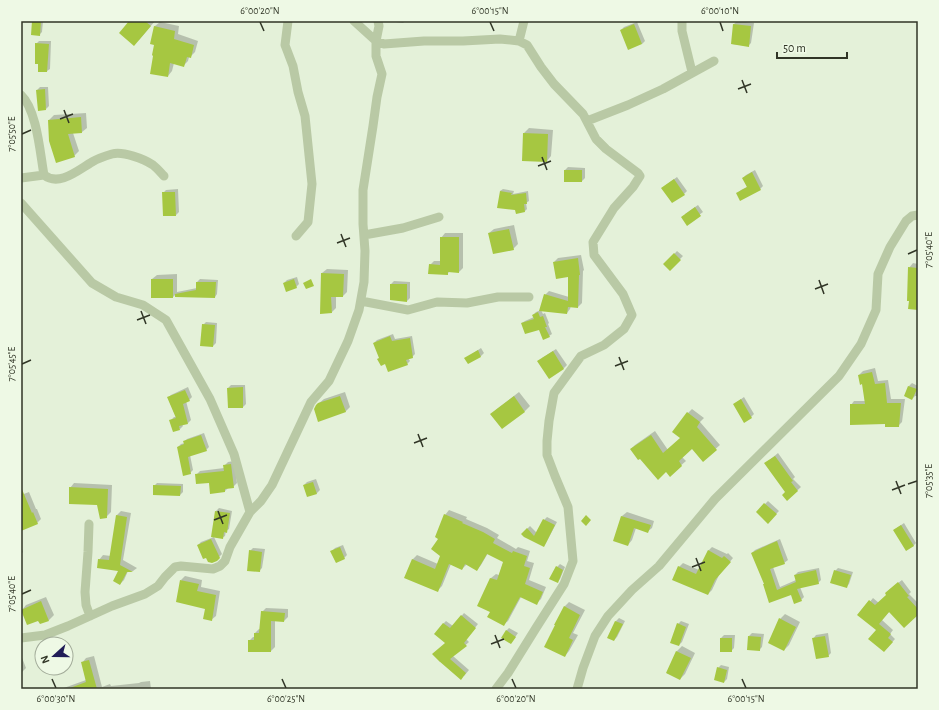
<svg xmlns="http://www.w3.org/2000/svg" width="939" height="710" viewBox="0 0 939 710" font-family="'Alegreya Sans',sans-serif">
<rect width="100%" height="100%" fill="#e4f1d9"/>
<path fill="#0003" d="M33,21H43L42,32L39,35Z
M130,21H155L139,40Z
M389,21H405L403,23Z
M737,21L754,23L751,43L748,46L732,44L734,24Z
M160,22L179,26L178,34L198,41L195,52L190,57H189L188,61L183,66L174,63L172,71L168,76L155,44L151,43L155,26Z
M637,22L645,41L642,44L621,30L624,27Z
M39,41H51L50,69L47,71H39V63L36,44Z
M40,87H48L49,106L46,109L37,90Z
M86,113L87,128L82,132L73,133L79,151L74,156L49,120L54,115Z
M529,128L553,130L551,156L547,161L524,133Z
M568,167L585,168V178L582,181L565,170Z
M755,170L763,186L760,189L738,193L741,190L747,187L743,178L746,175Z
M677,177L687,191L684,194L666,185Z
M178,189L179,212L176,215L163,193L166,190Z
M503,189L514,191L513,194L528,191L529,201L526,203L527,209L525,211L517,213L516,209L500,191Z
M698,205L703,212L687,224L685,214Z
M514,225L518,244L513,249L489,233L494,229Z
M445,233H463V268L459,272L450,271L447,274L430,265L434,261H441V238Z
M677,251L683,256L670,269L665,264Z
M581,255L584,270L583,271L582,303L578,307L571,306L570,309L567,313L541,310L543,314L545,313L549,323L548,324L552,334L549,336L539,329L522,323L525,321L534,317L533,315L536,312L541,310L545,295L549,291L569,297V276L554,262L558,258Z
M913,263L918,264V309L909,268Z
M327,269L348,270L347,292L343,296H336V308L332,312L322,273Z
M177,274V292L197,288V282L200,279L218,280L217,294L215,297L176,294L173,297L152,279L157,275Z
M297,277L299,284L296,287L284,283L287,280Z
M394,281L410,282V298L407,301L391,284Z
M206,322L217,323L216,343L213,346L203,325Z
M393,334L395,339L412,336L415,354L412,357L408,358L410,361L407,364L385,363L380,358L374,343L377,340Z
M481,348L484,353L481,356L468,363L469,356Z
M556,349L567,365L564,368L549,377L542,358Z
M21,357H22V366L21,367Z
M875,368L878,381L888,380L891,399H905L902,422L898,426L886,423L851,405L854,401H865L863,383L859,375L863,371Z
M912,383L918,386V396H915L912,399L905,396L909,386Z
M231,385H245L246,404L243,407L228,388Z
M188,387L192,397L189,400L186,401L191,420L188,423L182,424L183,426L180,429L171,420L174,417H176L168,398L171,395Z
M345,392L350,407L345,412L318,404L324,399Z
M519,392L530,406L525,411L502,428L492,414L497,409Z
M744,397L754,414L751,417L737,402Z
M692,409L704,418L700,422L720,445L703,460L692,448L682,457L686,461L670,475L666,471L631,449L635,445L655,431L668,450L681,438L688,413Z
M204,433L209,447L206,450L190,455L193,470L190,473L178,447L181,444L185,443L184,442L187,439Z
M778,453L795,477L793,479L801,487L787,500L786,492L766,463Z
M234,461L237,483L233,487L228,488L225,491L196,475L200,471L224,468V466L228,462Z
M316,479L320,490L317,493L308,496L304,485L307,482Z
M74,483L112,485L111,512L106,517L97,504L70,488Z
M157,483L183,484V492L180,495L154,486Z
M29,492L36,509H37L41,519L37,523L21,530V495Z
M768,501L779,511L768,522L757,512Z
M219,508L232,511L229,529L226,531L225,536L222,538L214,537L222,554L216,560L198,545L201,542L214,537L212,536L216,511Z
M449,510L467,517L466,519L487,528L499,535L497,538L516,549L518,547L530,551L527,561L534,563L529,580L546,587L541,599L537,603L521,597L508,621L503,625L491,612V578L496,574L499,575L504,561L488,553L481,565L477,570L467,564L462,569L451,564L442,586L437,591L412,560L417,555L438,564L442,556L440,538L445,515Z
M121,511L131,513L123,560L137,568L133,571H128L124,580L120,584V570L99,560L103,555L111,556L117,515Z
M627,512L654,521L652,528L647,532L636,528L632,540L628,545L622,516Z
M547,517L557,522L546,543L544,546L522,534L530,526L537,533L544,520Z
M904,523L916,543L913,546L894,530Z
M780,539L788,560L784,563L773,567L780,587L796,580L795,575L798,572L819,568L821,580L818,583L800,587L804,597L801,600L791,594L770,601L765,583L752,553L755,550Z
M343,545L347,555L344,558L332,551L335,548Z
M21,546L23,552L21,554Z
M712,547L727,554L728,553L733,558L719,575L712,590L708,594L679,567L683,563L699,570L708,551Z
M253,548L265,549L262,568L259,571L250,551Z
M560,564L565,567L560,579L557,582V567Z
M838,568L853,572L849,584L846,587L835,571Z
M185,576L202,580L201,587L220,591L216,616L211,620L206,608L181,580Z
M902,580L911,592L909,594L918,603V613L890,611L882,620L893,630L890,634L895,639L887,648L877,630L859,615L873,598L879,603L887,595L889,590Z
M46,597L54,615L49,620L40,623L39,620L22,610L26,605Z
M569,602L585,610L573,633L578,635L569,651L565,656L564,607Z
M266,608L288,609V617L284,621H275V647L271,651L249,641L253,637H255V633L259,629H261L262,612Z
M464,613L478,624L466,639L469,642L453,656L469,670L464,676L439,661L447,643L443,624L446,621L453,626Z
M785,614L800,622L789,645L784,650L780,619Z
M619,618L625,621L617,637L614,640L608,637L616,621Z
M681,621L689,624L682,642L679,645L678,624Z
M509,628L518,633L511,643L506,631Z
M752,633L764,634L762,647L759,650L749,636Z
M828,633L831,653L828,656L813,639L816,635Z
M724,635H735L734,648L731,651L721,638Z
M682,646L695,653L685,674L680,679L667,673L677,651Z
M21,655L26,668L21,673Z
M94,656L102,687L110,684L111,686L139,683L141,682L150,681L151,689H61L86,680L82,663L86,658Z
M721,665L729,667L727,679L724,682L718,668Z"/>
<path fill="#a6c741" d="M32,21H41L40,36L31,35Z
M129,21H145L151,26L134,46L119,33Z
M634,24L642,44L628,50L620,30Z
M733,24L751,26L749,47L731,44Z
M154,26L175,31L174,39L194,45L191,58L187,57L184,67L170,63L168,77L150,74L153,56L152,55L154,45L150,44Z
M35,43L49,44L47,72H38V64H35Z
M45,89L46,110L38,111L36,90Z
M81,117L82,133L68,134L75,157L56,163L49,141L48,120Z
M523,133L548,134L547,162L522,161Z
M564,170H582V182H564Z
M752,172L761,190L740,201L736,193L747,187L742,178Z
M674,179L685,195L672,203L661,188Z
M500,191L512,193L511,195L526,193L527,204H524L525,212L516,214L515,210L497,208Z
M162,192H175L176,216H163Z
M695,207L701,216L687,226L681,217Z
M509,229L514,250L493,254L488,233Z
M440,237H459V273L448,272V275L428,274L429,264L440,265Z
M674,253L681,260L670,271L663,264Z
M578,258L580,275H579L578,308L568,307L567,314L539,311L544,294L568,301V277L556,279L553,262Z
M908,267L918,268V310L908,309L909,301H907Z
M321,273L344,274L343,297H331L332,313L320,314Z
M151,279H173V298H151Z
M294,279L297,288L286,292L283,283Z
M311,279L314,286L306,289L303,283Z
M196,282H216L215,298L175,297V294L196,290Z
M390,284H407V302L390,300Z
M538,312L540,317L543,316L547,327H545L550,337L543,340L539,330L525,334L521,323L534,319L532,315Z
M202,324L215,325L213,347L200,346Z
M390,336L392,341L410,338L413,358L406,360L408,365L388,372L385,364L381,366L377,359L379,358L373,343Z
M478,350L481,357L468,364L464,358Z
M553,351L564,369L549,379L537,361Z
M872,372L875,384L885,383L887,403H901L899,427H885V424L850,425V404H865L862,384L860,385L858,375Z
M908,386L917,389L912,400L904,396Z
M243,387V408H228L227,388Z
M185,390L190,401L183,404L188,424L179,426L180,430L173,432L169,420L176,418L167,397Z
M340,396L346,412L318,422L314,409L316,405L318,403Z
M514,396L525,412L502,429L490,414Z
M741,399L752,418L744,423L733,404Z
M687,412L700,422L697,427L717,450L703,462L692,449L679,461L682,466L670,477L666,472L658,480L640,459L638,460L630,449L651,435L663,453L680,438L672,432Z
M201,435L207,451L188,457L191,474L183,476L177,447L184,444L183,441Z
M775,456L793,481L791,482L798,491L787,501L782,495L785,492L764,463Z
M231,464L234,488L225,489V492L210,494L209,483L196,484L195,474L224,471L223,465Z
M313,482L317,494L307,497L303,485Z
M153,485L181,486L180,496L153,495Z
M21,487L32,513L33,512L38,524L21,531Z
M69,487L108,489L107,518L100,519L97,505L69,504Z
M764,503L777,514L768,524L756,512Z
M215,511L230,513L227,533L224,532L223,539L211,537Z
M444,514L463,522L462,523L483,532L495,539L493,543L512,553L513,551L527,556L524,566L530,568L525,584L543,592L537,605L520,597L504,626L487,617L490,612L477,606L490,578L497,580L503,562L487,554L477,571L465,564L462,570L449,564L438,592L404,578L412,559L435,569L440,556L431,549L438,539L435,537Z
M116,515L127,517L120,565L133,572H127L120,585L113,581L118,571L97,568L98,559L109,560Z
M586,515L591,520L586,526L581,521Z
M621,516L651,525L648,533L634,528L628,546L613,541Z
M543,519L555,525L544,547L524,537L521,534L527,528L534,536Z
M901,525L914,546L906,551L893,530Z
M211,539L220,558L217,561L212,563L208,562L206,558L203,559L197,545Z
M777,541L785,564L770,569L777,590L796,582L794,575L816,570L819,584L797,589L802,601L794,604L791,595L769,603L763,584H764L751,553L770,544Z
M340,547L345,559L336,563L330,551Z
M249,550L262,552L260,572L247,571Z
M708,550L722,558L724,556L731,562L715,580L708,595L672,580L678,566L696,574Z
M556,566L563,570L558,583L549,579Z
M834,570L851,575L847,588L830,583Z
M180,580L199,584L197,591L216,595L212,621L203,619L205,609L176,602Z
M898,582L909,596L907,597L918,609V615L904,628L889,612L879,624L891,634L888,638L893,642L884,652L868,639L876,630L857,615L869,600L875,605L886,595L885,593Z
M41,601L49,621L40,624L38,621L27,625L21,610Z
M564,606L580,615L569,638L573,640L565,657L544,647L555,625H554Z
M261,611L285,613L284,622L271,621V652H248V640H254V633H259Z
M461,615L476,628L464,643L467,646L450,659L466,673L461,680L439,661L432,654L445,643L434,634L443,623L450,628Z
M779,618L796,627L784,651L768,643Z
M615,621L623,624L614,641L607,638Z
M677,623L686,627L679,646L670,643Z
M506,630L516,637L511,644L501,638Z
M748,636L761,637L760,651L747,650Z
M825,636L829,657L816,659L812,638Z
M720,638H732V652H720Z
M676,651L691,658L680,680L666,673Z
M89,660L97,689H70V688L86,682L81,662Z
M717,667L727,670L724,683L714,680Z"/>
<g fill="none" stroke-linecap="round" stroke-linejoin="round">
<path stroke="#b9c9a5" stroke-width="9" d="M288,21L285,45L293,66L298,92L305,116L312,184L308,222L296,236
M378,21L379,26L376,41L384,44L424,41H463L500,39L519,41L527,45L541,67L554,84L583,114L596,139L606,149L638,173L640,176L633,187L614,208L593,242L594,255L623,294L632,315L624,329L604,345L581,356L554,393L549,421L547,441V455L555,476L568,507L573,561L564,584L536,628L508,673L496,689
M682,21V31L692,72
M519,41L524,21
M21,95C37,110 40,153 44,175
M587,121L628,105L663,89L714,61
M21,178L44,175C59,187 78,170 92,162C97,159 105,156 112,154C123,151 144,159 153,165C157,168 161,173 164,176
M21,203L92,283L116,297L143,305L166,320L210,399L234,454L250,512
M364,235L403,228L439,217
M361,301L408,310L437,302L467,303L498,297H529
M89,524L88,552L85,592L86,605L90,616
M21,638L45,635L68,626L112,606L145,594L158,586L165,577L175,567L181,566L213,569L220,566L225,561L230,547L250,512L261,501L272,485L311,402L329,381L348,341L359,310L364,282L365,251L363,224V190L373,126L377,97L382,74L376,56V41L354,21
M577,689L583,668L595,636L608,616L632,590L659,566L715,499L839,376L861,344L876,310L878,274L890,247L906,221L912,216L918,215"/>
</g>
<path fill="none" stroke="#303526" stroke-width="1.5" d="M260,22L264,31M490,22L494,31M720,22L723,31M742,80L747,93M738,89L751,84M64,110L69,123M60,119L73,114M22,134L31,130M542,157L547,170M538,166L551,161M341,234L346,247M337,243L350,238M908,254L917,250M819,280L824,294M815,289L828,284M141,311L146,324M137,320L150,315M619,357L624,370M22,364L31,360M615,366L628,361M418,434L423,447M414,443L427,438M896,481L901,494M908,484L917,481M892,490L905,485M218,511L223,524M214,520L227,515M696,558L701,571M692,567L705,562M22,594L31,590M495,635L500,648M491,644L504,639M52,679L56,688M282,679L286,688M512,679L516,688M742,679L746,688"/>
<rect width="939" height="710" fill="none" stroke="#eef9e5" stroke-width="44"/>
<g transform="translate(54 656) rotate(249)"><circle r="19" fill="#eef9e5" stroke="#a2ab99"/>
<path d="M0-3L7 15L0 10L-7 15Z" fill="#201c57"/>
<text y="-6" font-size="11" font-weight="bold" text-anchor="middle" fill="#303526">N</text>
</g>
<path d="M777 52v6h70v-6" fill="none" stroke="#303526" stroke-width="2"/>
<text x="783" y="52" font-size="12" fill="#303526" stroke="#eef9e5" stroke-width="3" paint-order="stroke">50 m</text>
<rect x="22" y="22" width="895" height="666" fill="none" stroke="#303526" stroke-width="1.5"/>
<g font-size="10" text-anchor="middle" fill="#303526">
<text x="260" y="14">6°00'20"N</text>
<text x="490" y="14">6°00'15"N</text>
<text x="720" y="14">6°00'10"N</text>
<text transform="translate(11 134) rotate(-90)" y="4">7°05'50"E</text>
<text transform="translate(928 250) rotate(-90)" y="4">7°05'40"E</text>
<text transform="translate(11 364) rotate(-90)" y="4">7°05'45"E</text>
<text transform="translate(928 481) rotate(-90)" y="4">7°05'35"E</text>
<text transform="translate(11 594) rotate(-90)" y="4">7°05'40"E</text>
<text x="56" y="702">6°00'30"N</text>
<text x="286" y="702">6°00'25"N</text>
<text x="516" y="702">6°00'20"N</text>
<text x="746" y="702">6°00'15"N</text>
</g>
</svg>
